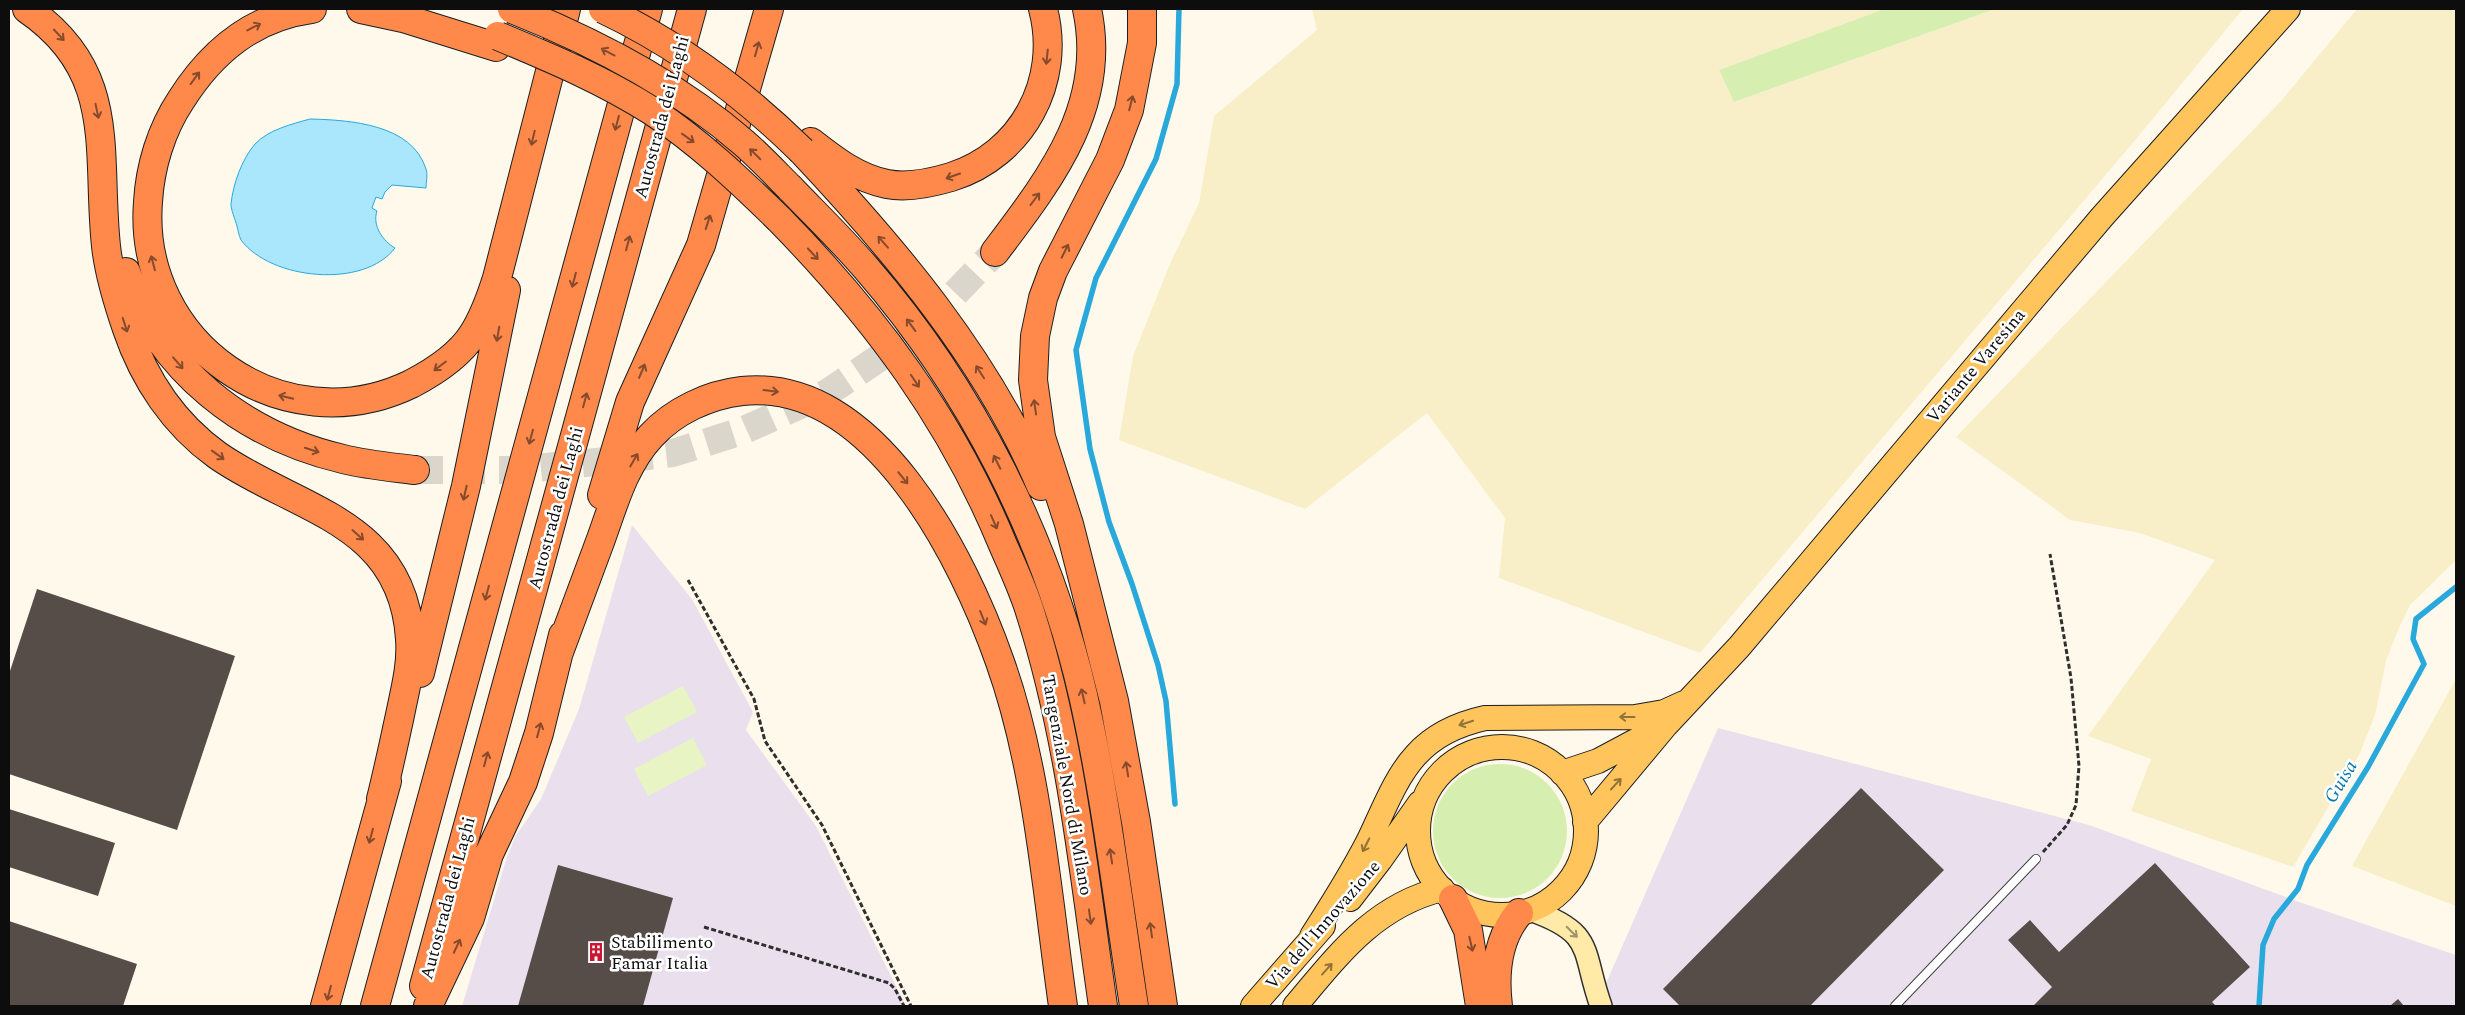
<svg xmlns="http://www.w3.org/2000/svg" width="2465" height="1015" viewBox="0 0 2465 1015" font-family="Spectral,serif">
<rect width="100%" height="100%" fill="#fff9ec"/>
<path fill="#eae0ed" d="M632,525L692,599L753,712L746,730L816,826L906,1006H462L506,860L515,837L541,799L579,709Z
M1718,728L2089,825L2302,903L2456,955V1006H1596Z"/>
<path fill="#f8efc9" d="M1312,9H1884L1719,70L1734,102L1995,9H2243L2137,138L1700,653L1499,578L1505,518L1427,413L1305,509L1119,440L1133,356L1169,266L1199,203L1214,116L1317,30Z
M2357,9H2456V560L2410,605L2398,630L2386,661L2375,715L2359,755L2293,867L2131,811L2151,759L2088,736L2215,560L2140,533L2070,520L1956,437L2281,101Z
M2456,679V906L2352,866Z"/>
<path fill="#d7eeb1" d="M1884,9H1995L1734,102L1719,70Z
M1433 831a67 67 0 1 1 134 0a67 67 0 1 1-134 0Z"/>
<path fill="#e9f4c4" d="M683,686L697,712L638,743L624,717Z
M693,738L707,765L648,796L634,769Z"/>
<path fill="#aae7fd" stroke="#29a8dc" d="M310,119C350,120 412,124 426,169C428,174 426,183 426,188L392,185L385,192L382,199L376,197L372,208L377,211C372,226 383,241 395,248C364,289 271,280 241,240C239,236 238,230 237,226C235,219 231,210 231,204C233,184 242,159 255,144C268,130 292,124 310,119Z"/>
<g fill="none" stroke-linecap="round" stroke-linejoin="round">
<path stroke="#29a8dc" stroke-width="5.5" d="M1175,804L1166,701L1158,665L1132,584L1109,522L1090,449L1076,350L1096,278L1156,159L1177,84L1179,9
M2259,1006L2263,945L2274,919L2298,889L2307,865L2368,767L2424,664L2413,639L2416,619L2456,587"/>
</g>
<path fill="#564c48" d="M37,589L235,656L177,830L9,774V674Z
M1861,788L1944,870L1810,1006H1680L1663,989Z
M9,809L115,843L98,896L9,867Z
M2155,863L2250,967L2212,1002L2216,1006H2033L2052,987L2008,940L2030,920L2059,952Z
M558,865L673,898L643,1006H518Z
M9,921L137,964L123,1006H9Z
M2398,999L2404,1006H2390Z"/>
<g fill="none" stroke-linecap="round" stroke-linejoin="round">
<path stroke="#dbd6cb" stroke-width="28" stroke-dasharray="28 14" stroke-linecap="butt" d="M415,470H516L606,461L673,453L742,431L827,393L919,331L995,252"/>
<g stroke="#404040" stroke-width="10">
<path id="lane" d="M1895,1006L2036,859"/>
</g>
<g stroke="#2f2f2f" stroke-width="24">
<path id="secondary" d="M1530,910C1596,933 1581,950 1601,1006"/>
</g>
<g stroke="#1e1e1e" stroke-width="26">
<path id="primary" d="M1418 831a84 84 0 1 1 168 0a84 84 0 1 1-168 0Z
M1562,773L1598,761L1658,729
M1585,822L1666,725L1739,647L2102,217L2288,9
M1350,899L1380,860L1420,803
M1312,936C1332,905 1351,875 1368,842C1382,814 1394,779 1416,755C1434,735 1458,724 1485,718L1635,717L1664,712L1684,703
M1253,1006L1323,926
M1295,1006C1338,955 1374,906 1442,889"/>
</g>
<g stroke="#1e1e1e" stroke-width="30">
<path id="highway" d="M27,9C119,72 96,151 106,246C109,274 118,303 127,329C144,379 174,424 217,455C295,510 403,520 410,639C412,665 405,690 400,715C394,743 388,771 381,799
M312,9C253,17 212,51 181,100C161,130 150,167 148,202C137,343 283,446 411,384C434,372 459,356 473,334C484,317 491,297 497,278L566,9
M361,9L403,18L496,47
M1142,9V43L1129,110L1110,160L1053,271L1043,298L1035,336L1033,380L1041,437L1069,524L1114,701L1136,822L1163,1006
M811,142C834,160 857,178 887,184C907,188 931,183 951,177C1022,155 1062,81 1043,9
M802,151C895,250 988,360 1041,486
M790,188C816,215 842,240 866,268C971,389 1047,538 1083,695C1106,797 1118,903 1134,1006
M779,219C875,317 951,419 1003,545C1013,568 1024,591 1031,615C1071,741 1084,875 1103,1006
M995,252C1050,179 1108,106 1087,9
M126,272C159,371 245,436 343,459C367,465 391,467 415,470
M602,495L630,402L701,245L769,9
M559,652C573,614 587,577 601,539C614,503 624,465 651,436C674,411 708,395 742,391C874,377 964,559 1000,662C1038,768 1047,894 1063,1006
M420,673L466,486L506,290
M1453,899L1468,930L1480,1006
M424,986L692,9
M325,1006L387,781
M375,1006L648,9
M428,1006L470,918L489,854L523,782L539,733L563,635
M1498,1006C1494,973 1497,939 1519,913"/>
</g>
<path stroke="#2f2f2f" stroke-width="3" stroke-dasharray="5 2.5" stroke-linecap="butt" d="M688,580L754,699L765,741L822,825L911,1006
M2043,852L2067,825L2076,805L2079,766L2071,678L2050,554
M704,927L889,983L895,989L904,1006"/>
<use href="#lane" stroke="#fff" stroke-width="8"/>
<use href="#secondary" stroke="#ffeba7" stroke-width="21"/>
<use href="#primary" stroke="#ffc55c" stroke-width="24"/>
<use href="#highway" stroke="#ff894a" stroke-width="28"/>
<g stroke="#1e1e1e" stroke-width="30" stroke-linecap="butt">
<path id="highway-bridge" d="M512,9C595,42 676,84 744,143C760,157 775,173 790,188
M603,9C677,44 743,93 802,151
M498,36C551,58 603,80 652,111C699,142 739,180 779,219"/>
</g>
<use href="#highway-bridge" stroke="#ff894a" stroke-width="28"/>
</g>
<defs><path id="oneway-shaft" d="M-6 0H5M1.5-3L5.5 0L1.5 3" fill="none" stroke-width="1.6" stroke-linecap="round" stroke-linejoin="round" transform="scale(1.25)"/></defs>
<g stroke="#864b2c">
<use href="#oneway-shaft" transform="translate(254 27) rotate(-27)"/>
<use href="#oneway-shaft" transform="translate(59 35) rotate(47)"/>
<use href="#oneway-shaft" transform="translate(757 49) rotate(-74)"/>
<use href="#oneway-shaft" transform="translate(608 52) rotate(-152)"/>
<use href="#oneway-shaft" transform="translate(1047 57) rotate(96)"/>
<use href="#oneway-shaft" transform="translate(195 78) rotate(-54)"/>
<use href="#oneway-shaft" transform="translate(1131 103) rotate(-76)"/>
<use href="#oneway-shaft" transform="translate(97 111) rotate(78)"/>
<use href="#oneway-shaft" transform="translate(617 123) rotate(105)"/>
<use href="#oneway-shaft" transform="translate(533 138) rotate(103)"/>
<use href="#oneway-shaft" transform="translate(688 138) rotate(36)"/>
<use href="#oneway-shaft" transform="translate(755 154) rotate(-135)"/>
<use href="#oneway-shaft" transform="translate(953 176) rotate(161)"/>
<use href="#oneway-shaft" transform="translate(1035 199) rotate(-53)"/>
<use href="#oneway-shaft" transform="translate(708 222) rotate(-72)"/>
<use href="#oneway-shaft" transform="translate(883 242) rotate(-131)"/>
<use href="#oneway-shaft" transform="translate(628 243) rotate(-75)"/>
<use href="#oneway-shaft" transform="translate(1065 251) rotate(-63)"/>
<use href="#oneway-shaft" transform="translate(813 254) rotate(47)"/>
<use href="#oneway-shaft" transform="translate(153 263) rotate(-105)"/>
<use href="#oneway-shaft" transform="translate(574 280) rotate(105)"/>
<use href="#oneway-shaft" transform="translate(125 325) rotate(72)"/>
<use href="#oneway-shaft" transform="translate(911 325) rotate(-126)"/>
<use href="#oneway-shaft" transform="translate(498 334) rotate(100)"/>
<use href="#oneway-shaft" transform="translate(178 363) rotate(49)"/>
<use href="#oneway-shaft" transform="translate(440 366) rotate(143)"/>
<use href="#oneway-shaft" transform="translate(642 371) rotate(-67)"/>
<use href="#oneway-shaft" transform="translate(980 372) rotate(-123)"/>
<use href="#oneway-shaft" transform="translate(915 381) rotate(56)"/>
<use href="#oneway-shaft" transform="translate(771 391) rotate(7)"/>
<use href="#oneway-shaft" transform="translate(286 397) rotate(-166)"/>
<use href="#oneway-shaft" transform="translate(585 400) rotate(-75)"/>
<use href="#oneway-shaft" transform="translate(1035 407) rotate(-98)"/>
<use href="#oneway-shaft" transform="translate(531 437) rotate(105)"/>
<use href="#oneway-shaft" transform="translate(312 450) rotate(18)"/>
<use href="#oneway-shaft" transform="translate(218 455) rotate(36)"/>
<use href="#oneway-shaft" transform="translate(634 460) rotate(-60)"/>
<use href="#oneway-shaft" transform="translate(997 462) rotate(-117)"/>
<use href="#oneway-shaft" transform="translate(903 478) rotate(51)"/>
<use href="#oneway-shaft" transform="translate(465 493) rotate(103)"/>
<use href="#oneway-shaft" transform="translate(994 522) rotate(66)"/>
<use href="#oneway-shaft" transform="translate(358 535) rotate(42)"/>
<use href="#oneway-shaft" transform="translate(487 593) rotate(105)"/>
<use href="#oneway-shaft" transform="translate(983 618) rotate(68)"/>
<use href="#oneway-shaft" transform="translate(1083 696) rotate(-103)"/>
<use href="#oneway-shaft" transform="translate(539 730) rotate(-75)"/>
<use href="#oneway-shaft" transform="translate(486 759) rotate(-75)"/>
<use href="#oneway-shaft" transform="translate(1127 769) rotate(-99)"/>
<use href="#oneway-shaft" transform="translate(371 836) rotate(105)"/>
<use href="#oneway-shaft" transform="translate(1111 856) rotate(-99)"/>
<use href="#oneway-shaft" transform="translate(1090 917) rotate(82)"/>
<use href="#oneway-shaft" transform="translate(1151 930) rotate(-98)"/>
<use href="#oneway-shaft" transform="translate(1471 944) rotate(77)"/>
<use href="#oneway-shaft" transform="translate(457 946) rotate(-65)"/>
<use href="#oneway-shaft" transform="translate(329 993) rotate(105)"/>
</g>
<g stroke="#927238">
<use href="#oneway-shaft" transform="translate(1627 717) rotate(180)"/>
<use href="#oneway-shaft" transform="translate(1466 723) rotate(162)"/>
<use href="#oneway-shaft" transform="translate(1616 784) rotate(-47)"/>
<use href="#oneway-shaft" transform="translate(1366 845) rotate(117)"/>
<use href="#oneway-shaft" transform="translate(1327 969) rotate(-48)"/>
</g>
<use stroke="#9e9269" href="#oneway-shaft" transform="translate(1572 932) rotate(45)"/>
<defs>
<g id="building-bare" transform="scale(1.5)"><path d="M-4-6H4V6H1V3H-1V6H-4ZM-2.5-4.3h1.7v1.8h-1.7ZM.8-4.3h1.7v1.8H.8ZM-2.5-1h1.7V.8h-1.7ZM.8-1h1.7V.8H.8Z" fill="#cc1632" stroke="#fff" stroke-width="2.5" paint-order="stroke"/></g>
</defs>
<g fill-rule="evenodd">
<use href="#building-bare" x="596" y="952"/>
</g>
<g text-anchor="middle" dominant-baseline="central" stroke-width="5" stroke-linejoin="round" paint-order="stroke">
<g font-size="18" fill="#0d0d0d" stroke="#fff">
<text transform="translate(662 117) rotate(-75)">Autostrada dei Laghi</text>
<text transform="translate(1976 366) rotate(-50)">Variante Varesina</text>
<text transform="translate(556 508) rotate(-75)">Autostrada dei Laghi</text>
<text transform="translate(1067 785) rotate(80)">Tangenziale Nord di Milano</text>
<text transform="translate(448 898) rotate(-75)">Autostrada dei Laghi</text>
<text transform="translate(1323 925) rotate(-49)">Via dell'Innovazione</text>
</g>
<g font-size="18" fill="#0d0d0d" stroke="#fff" text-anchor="start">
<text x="611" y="942">Stabilimento<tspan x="611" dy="21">Famar Italia</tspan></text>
</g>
<g font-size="19" font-style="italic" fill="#0977ac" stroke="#fff">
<text transform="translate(2341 782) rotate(-59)">Guisa</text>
</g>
</g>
<rect width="2465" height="1015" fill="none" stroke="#0d0d0d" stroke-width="20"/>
</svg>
